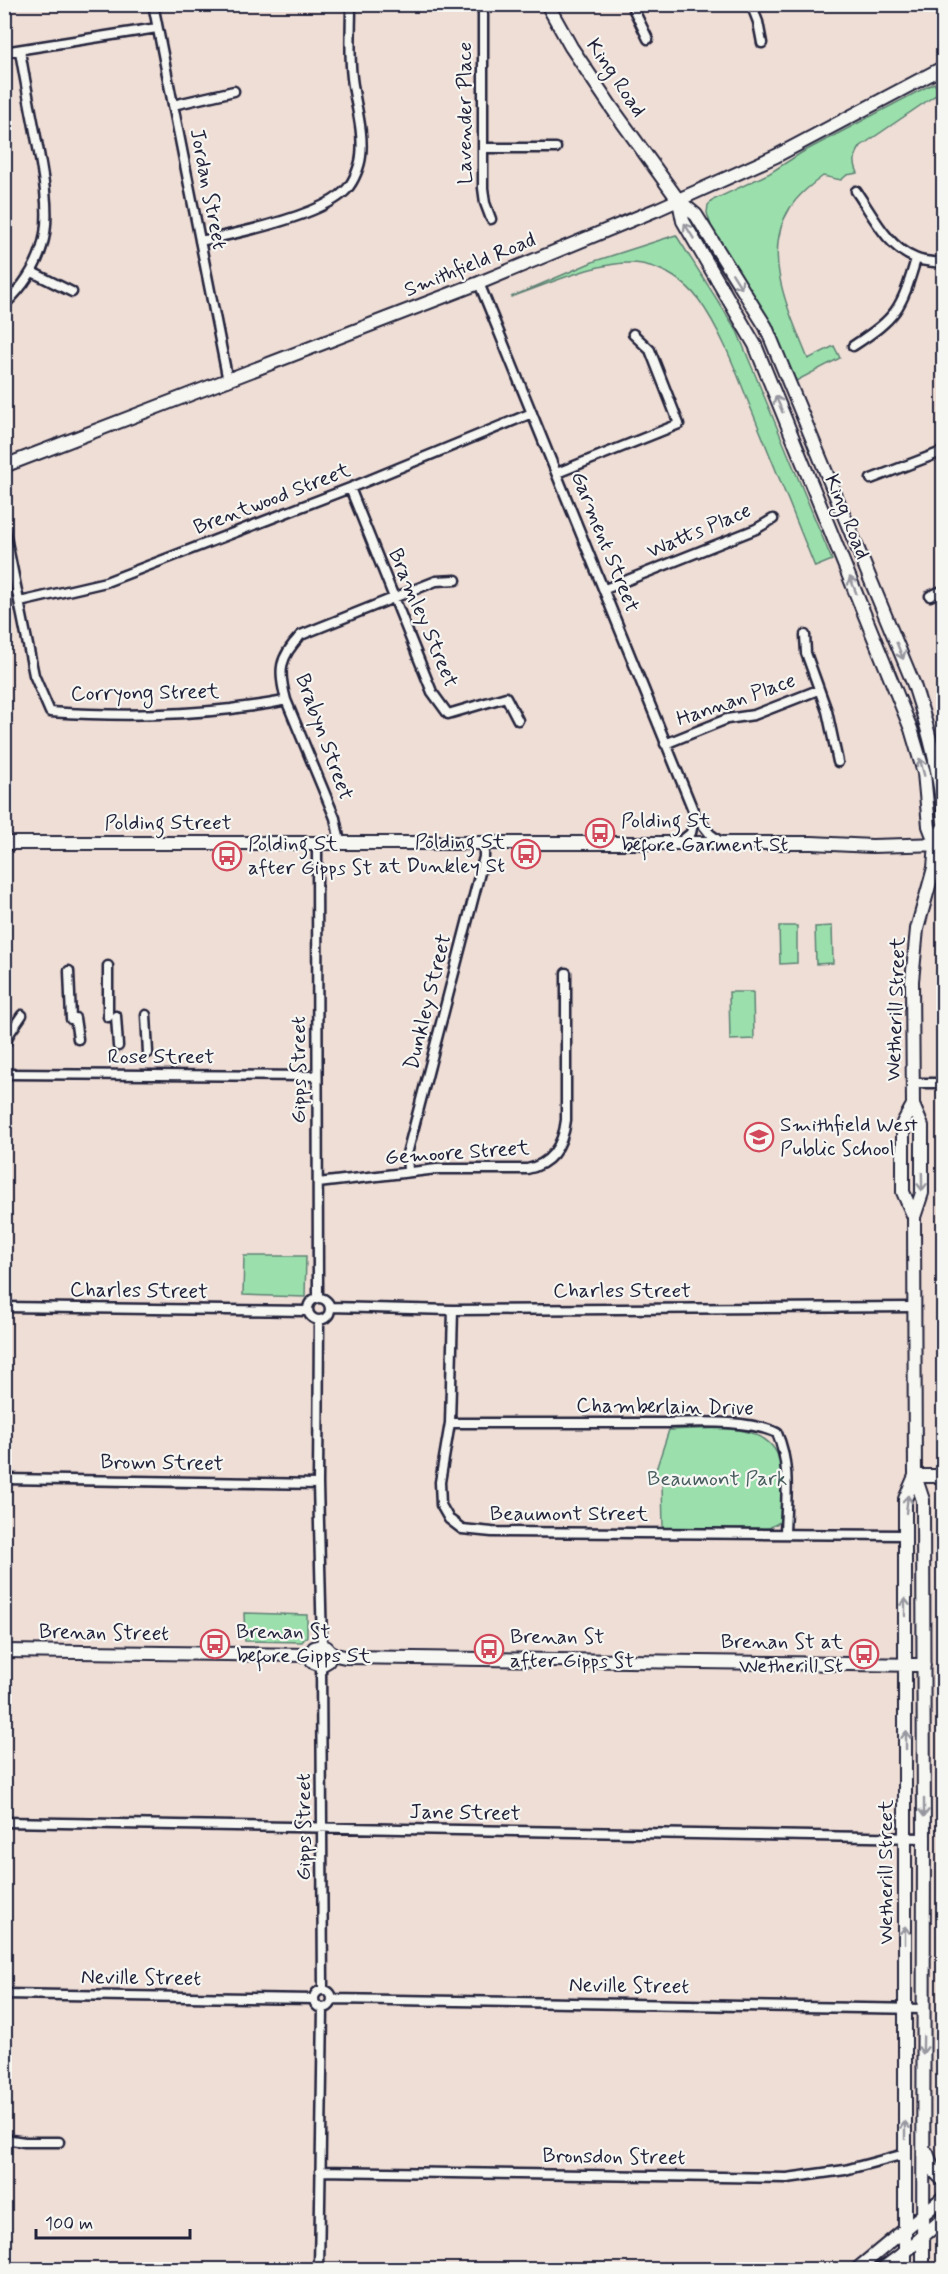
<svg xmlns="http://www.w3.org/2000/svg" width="948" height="2274" viewBox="0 0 948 2274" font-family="Mynerve,sans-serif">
<rect width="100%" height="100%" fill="#efded6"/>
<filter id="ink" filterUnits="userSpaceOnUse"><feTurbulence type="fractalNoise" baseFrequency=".0167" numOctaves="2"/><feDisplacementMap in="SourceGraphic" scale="12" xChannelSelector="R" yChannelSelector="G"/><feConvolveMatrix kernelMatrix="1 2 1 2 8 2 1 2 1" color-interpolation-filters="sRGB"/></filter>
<g filter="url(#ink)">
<path fill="#9be0ac" stroke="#5e8174" stroke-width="1.5" d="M934,83L940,92L861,146C854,156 853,162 858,173L847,175L841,180L823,176C811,185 798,195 790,208C760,255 790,313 808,359L834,346L840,358L796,381L744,280L712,229L707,213L708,205L713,200L770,173L801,153Z
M676,235L737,331L832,560L815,567C794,515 773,463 752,411C737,374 722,332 699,300C686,282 664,268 642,264C605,257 547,285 511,297L595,261Z
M779,926H797V963L780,964Z
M832,926L833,963L816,964L815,927Z
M729,992H753L754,1039L730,1040Z
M244,1256H306L305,1297L243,1295Z
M669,1430C705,1430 773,1417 781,1466C783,1484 781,1504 780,1522L769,1528H663L662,1482H652Z
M244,1613L307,1615V1636L302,1642L245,1641Z"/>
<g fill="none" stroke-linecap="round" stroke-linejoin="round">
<g stroke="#22223b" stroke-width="13">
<path id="street" d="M153,4L228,381
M483,4V188L485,203L491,219
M631,4L648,39
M751,4L758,22L762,43
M4,52L157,28
M173,105L234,91
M483,148H556
M856,191C872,214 888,248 915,258C923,262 935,262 944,263
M200,241C235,234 324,215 347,189C354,181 360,166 361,156C364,130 355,104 352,78C349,54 351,29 351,4
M32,272L72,292
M479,283L695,815L710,834L722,843
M4,305C59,253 49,208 37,142C31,111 25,81 20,51
M853,346C897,317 901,310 916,259
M557,473L679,424L650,350L633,334
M871,479L944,451
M350,488L432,692L448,714L506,697L518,720
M4,527L34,675L50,712C110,716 171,716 231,709C250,706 268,705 286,700
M605,589L756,529L773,519
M930,596L944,590
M20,602L106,582L350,488L532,413
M805,635L806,653L827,711L838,762
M665,744L727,719L754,715L818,690
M317,842L318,1298
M340,842L335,818L286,700C278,670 279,658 301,635L436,581L456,580
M680,842L691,833L695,815
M108,966V1017
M69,971L71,1019
M146,1015L148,1053
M116,1016L118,1046
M75,1018L78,1039
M5,1045L9,1034L22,1015
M4,1074L317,1076
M913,1083H944
M408,1171L407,1154L484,857V842
M318,1183L437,1169H527C552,1164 563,1145 566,1120V973
M308 1309a11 11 0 1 1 22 0a11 11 0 1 1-22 0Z
M4,1307L308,1311
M330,1307L453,1310L914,1307
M453,1310L450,1423L440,1482L441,1505L449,1519L462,1529L492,1532L905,1535
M319,1320L318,1484L322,1645
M450,1423C518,1423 586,1423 653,1423C689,1423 745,1418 777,1433C791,1465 786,1499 785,1533
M4,1479L318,1484
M321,1665L323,1989
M4,1822L924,1838
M314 1999a9 9 0 1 1 18 0a9 9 0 1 1-18 0Z
M4,1994L314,1999
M333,1999L924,2009
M4,2139L25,2142H59
M320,2171L787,2178L845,2170L905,2154
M319,2270L323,2008"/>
</g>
<g stroke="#22223b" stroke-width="16">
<path id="secondary" d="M547,4L571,47L612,108L679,201L696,215L766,327L914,685C929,731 941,775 944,823
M679,201L683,221L755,345L911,729L924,773L929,826L936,844
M4,466L479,283L658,209L776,156L944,67
M4,843H812L872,846L942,844
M913,1105L903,1123V1192L914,1217
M915,1476H944
M4,1651L311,1655
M331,1654L345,1657L924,1665
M311,1655L313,1662L321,1665L328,1661L331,1654
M311,1655L314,1648C322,1644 328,1646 331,1654
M927,2153L934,2171L944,2181
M856,2270L944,2197
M881,2270L905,2252L944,2218
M905,2270V1499L915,1476
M923,2270L924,1838L923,1500L915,1476L914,1217L922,1193V1126L913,1105L912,981L917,929L934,868L936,844L944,826"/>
</g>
<use href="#street" stroke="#f6f6f2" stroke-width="8"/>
<use href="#secondary" stroke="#f6f6f2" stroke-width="12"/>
</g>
<defs><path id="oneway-shaft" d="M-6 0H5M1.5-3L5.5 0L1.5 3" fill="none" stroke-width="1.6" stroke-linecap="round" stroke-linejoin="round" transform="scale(1.5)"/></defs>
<g stroke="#9797a0">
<use href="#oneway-shaft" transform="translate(689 231) rotate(-121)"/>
<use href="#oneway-shaft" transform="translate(737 281) rotate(58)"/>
<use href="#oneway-shaft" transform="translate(779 404) rotate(-113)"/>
<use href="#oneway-shaft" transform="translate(853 585) rotate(-112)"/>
<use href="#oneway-shaft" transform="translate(900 651) rotate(68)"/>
<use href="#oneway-shaft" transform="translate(922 767) rotate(-105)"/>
<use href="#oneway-shaft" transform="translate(922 1182) rotate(89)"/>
<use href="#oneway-shaft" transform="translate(907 1504) rotate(-84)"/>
<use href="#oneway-shaft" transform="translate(905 1607) rotate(-90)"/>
<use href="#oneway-shaft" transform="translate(906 1740) rotate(-90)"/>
<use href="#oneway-shaft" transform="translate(924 1808) rotate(90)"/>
<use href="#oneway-shaft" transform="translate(905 1935) rotate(-90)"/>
<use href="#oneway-shaft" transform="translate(923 2045) rotate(91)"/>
<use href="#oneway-shaft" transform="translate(905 2130) rotate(-90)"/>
</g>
</g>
<defs>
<g id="bus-ring" transform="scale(1.5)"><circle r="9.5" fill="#f6f6f2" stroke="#d1495b" stroke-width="1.5"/><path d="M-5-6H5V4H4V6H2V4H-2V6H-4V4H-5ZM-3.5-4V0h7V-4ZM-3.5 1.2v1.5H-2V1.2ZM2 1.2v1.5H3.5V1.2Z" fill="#d1495b"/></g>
<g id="school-ring" transform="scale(1.5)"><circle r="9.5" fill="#f6f6f2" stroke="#d1495b" stroke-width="1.5"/><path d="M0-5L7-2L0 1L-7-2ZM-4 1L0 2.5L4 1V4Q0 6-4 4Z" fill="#d1495b"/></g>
</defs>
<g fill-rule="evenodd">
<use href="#bus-ring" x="600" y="833"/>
<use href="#bus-ring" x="526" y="854"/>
<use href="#bus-ring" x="227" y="856"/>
<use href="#school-ring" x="759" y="1137"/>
<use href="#bus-ring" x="215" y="1644"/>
<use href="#bus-ring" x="489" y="1649"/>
<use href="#bus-ring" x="864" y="1654"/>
</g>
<g text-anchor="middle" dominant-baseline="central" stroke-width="4.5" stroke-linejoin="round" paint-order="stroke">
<g font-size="21" fill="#22223b" stroke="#f6f6f2">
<text transform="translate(616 78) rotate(56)">King Road</text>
<text transform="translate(465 113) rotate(-90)">Lavender Place</text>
<text transform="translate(208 189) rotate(79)">Jordan Street</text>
<text transform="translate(470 265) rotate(-22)">Smithfield Road</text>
<text transform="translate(272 499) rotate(-21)">Brentwood Street</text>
<text transform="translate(847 517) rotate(68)">King Road</text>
<text transform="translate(699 531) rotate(-23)">Watts Place</text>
<text transform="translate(605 542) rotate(68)">Garment Street</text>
<text transform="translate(423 618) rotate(67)">Bramley Street</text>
<text transform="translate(145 693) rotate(-1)">Corryong Street</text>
<text transform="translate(736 700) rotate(-19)">Hannan Place</text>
<text transform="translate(324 737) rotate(70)">Brabyn Street</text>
<text x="168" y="823">Polding Street</text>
<text transform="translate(428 1002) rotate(-76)">Dunkley Street</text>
<text transform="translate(896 1009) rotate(-88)">Wetherill Street</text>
<text x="161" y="1057">Rose Street</text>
<text transform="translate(299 1070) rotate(-90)">Gipps Street</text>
<text transform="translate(457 1153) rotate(-4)">Gemoore Street</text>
<text transform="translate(139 1291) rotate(1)">Charles Street</text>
<text x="622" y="1291">Charles Street</text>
<text transform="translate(665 1407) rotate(1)">Chamberlain Drive</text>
<text transform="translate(162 1463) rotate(1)">Brown Street</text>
<text x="569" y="1514">Beaumont Street</text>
<text transform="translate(104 1633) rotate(1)">Brenan Street</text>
<text transform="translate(465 1813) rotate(1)">Jane Street</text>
<text transform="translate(304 1827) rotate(-90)">Gipps Street</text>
<text transform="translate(886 1872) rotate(-90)">Wetherill Street</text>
<text transform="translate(141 1978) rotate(1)">Neville Street</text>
<text transform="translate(629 1986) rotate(1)">Neville Street</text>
<text transform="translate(614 2157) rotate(1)">Bronsdon Street</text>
</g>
<g font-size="21" fill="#22223b" stroke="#f6f6f2" text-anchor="start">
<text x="621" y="821">Polding St<tspan x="621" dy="24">before Garment St</tspan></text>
<text x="505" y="842" text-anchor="end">Polding St<tspan x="505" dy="24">at Dunkley St</tspan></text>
<text x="248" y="844">Polding St<tspan x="248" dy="24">after Gipps St</tspan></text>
<text x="780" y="1125">Smithfield West<tspan x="780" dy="24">Public School</tspan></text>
<text x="236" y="1632">Brenan St<tspan x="236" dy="24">before Gipps St</tspan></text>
<text x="510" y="1637">Brenan St<tspan x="510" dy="24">after Gipps St</tspan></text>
<text x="843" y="1642" text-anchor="end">Brenan St at<tspan x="843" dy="24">Wetherill St</tspan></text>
</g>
<g font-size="21" fill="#465b5d" stroke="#f6f6f2">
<text x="717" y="1479">Beaumont Park</text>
</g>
</g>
<rect width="948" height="2274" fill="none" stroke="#f6f6f2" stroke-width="24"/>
<rect x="12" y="12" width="924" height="2250" fill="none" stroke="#22223b" stroke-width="2" filter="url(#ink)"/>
<path d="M36 2229v9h154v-9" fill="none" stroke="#22223b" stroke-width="3"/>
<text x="45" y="2229" font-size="18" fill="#22223b" stroke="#f6f6f2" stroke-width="4.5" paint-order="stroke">100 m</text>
</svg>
